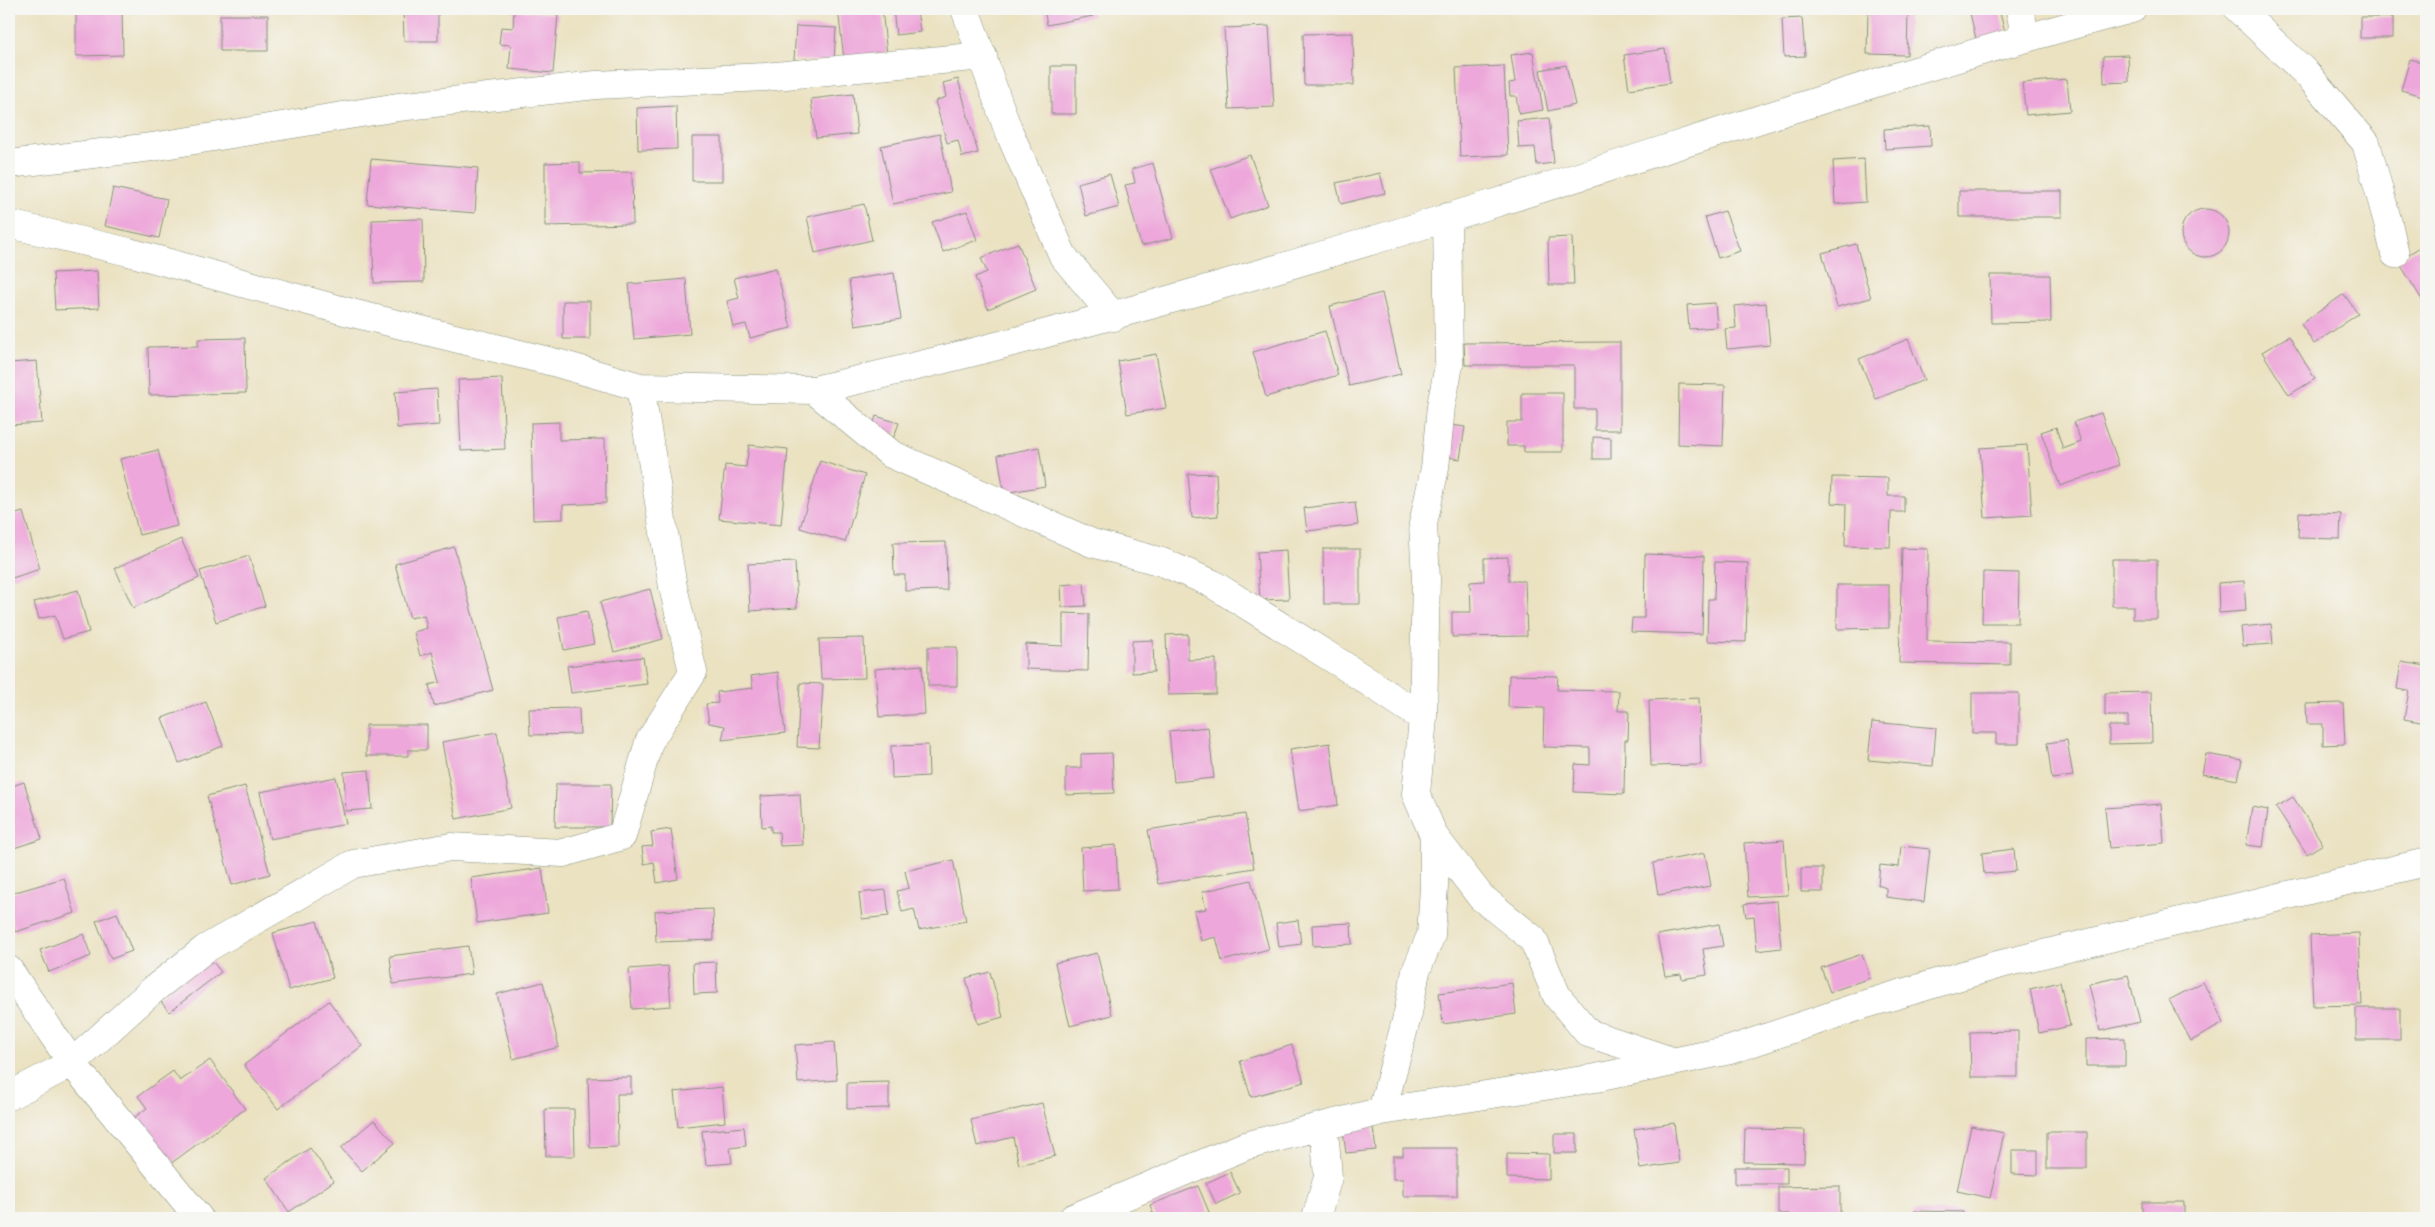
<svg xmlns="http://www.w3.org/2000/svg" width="2435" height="1227" viewBox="0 0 2435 1227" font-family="Kalam,sans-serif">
<rect width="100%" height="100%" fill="#f6f6f2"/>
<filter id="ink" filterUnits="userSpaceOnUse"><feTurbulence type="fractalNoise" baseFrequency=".02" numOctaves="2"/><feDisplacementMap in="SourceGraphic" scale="10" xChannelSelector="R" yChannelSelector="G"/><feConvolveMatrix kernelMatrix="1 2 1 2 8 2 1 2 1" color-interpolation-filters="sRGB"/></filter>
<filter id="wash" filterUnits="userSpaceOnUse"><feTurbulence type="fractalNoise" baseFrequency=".0096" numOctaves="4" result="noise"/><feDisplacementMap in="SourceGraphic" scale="20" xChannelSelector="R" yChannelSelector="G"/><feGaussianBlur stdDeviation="1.12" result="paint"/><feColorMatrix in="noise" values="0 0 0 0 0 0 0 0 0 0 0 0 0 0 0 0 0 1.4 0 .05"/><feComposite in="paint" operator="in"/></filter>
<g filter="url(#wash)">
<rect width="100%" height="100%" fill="#ebe2c2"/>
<g id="blocks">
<path fill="#eda7da" d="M403,9H438V41H404Z
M838,9H882L887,55L844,59Z
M893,9H917L920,32L896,35Z
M1044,9H1092L1093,16L1047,25Z
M1969,9H1999L2006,37L1977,43Z
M76,10H122L123,55L76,56Z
M514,10L558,14L553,73L509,69L511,45L499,44L501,27L513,28Z
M1868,12L1908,13L1907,55L1867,54Z
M220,15H268V51H220Z
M2360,17H2393V38H2360Z
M1802,18L1805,56L1784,57L1782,19Z
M796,26L836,28L834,62L794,60Z
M1269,26L1274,107L1229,109L1224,28Z
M1353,33L1354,85H1304L1303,34Z
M1665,49L1670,83L1629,89L1624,55Z
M1533,52L1543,110L1519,114L1516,96H1510L1509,83L1515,82L1511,55Z
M2128,55L2129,82L2104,83L2103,56Z
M2410,59L2426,63V85L2423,96L2401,90Z
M1566,65L1575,105L1548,111L1540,70Z
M1051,66H1076V114H1051Z
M1504,66L1508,155L1460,157L1456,68Z
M958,79L978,153L962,157L958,140L947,143L935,101L946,97L943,83Z
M2067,79L2070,111L2026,115L2022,83Z
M853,94L857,134L816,138L811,99Z
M676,106L677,149L638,150L637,108Z
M1549,118L1554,163L1537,165L1535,147L1519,148L1517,121Z
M1930,126L1931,146L1885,149L1884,129Z
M940,134L951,192L893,204L881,146Z
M692,137H722V181H692Z
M1250,155L1268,205L1230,219L1211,169Z
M371,159L478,168L475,213L367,204Z
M1864,159L1866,202L1835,204L1833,161Z
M580,162V173L632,172L633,224L545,226V163Z
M1153,163L1173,238L1141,246L1125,185L1135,183L1132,169Z
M1380,173L1385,193L1341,204L1336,183Z
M1110,174L1119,207L1086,216L1078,183Z
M113,188L167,199L159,238L105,226Z
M1959,191H2062V217H1959Z
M864,204L872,240L815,253L807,217Z
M2181 233a24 24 0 1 1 48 0a24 24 0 1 1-48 0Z
M967,211L977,240L943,252L932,222Z
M1725,211L1740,251L1718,258L1705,217Z
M423,219L424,282L374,283L372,220Z
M1572,237L1574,285H1549L1548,238Z
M1018,243L1036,289L988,309L975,277L987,272L981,258Z
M1856,244L1871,298L1837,307L1822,253Z
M2420,247L2426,256V306L2398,261Z
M776,268L791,328L750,338L746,324L733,327L727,301L739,298L734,278Z
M97,271L99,308L55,310L53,273Z
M894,273L901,319L855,326L849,280Z
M1990,275H2050L2051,322L1991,323Z
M686,279L690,334L634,339L629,284Z
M1382,293L1401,374L1349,386L1330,306Z
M2344,294L2358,314L2314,344L2301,324Z
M563,301H590V339H563Z
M1715,303L1717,327L1689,329L1687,305Z
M1766,303L1770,345L1727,349L1725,329L1736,328L1734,306Z
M1325,331L1338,375L1266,397L1253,352Z
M2289,336L2315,379L2289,395L2262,352Z
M245,338L246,393L149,395L148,347L198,346V339Z
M1908,339L1924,380L1876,399L1859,359Z
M1620,342V430H1595V409H1574V365H1465L1464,343Z
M1156,354L1166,408L1127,414L1118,361Z
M37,361L42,423L9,425V363Z
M502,378L505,449L461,451L458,380Z
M1679,384L1725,385L1723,446L1678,444Z
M437,389L439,425L397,428L395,392Z
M1522,393H1563V452H1524V446H1507V422H1522Z
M2101,413L2119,465L2060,486L2041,432L2056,427L2063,449L2081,442L2074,422Z
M876,416L899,423L892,442L870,435Z
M559,422V440L605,439L606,503L563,505V519L533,520L531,423Z
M1445,424L1465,427L1460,459L1441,456Z
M1593,437L1611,438V459H1593Z
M749,445L788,449L781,525L719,519L725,465L746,467Z
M2027,445L2032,515L1985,518L1980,448Z
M1039,447L1045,486L1004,493L998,455Z
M158,450L177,526L139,535L120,459Z
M820,461L865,475L845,542L800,528Z
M1216,473L1218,516L1192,518L1188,474Z
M1832,477L1888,478V496H1904V512H1891L1890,547L1845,546L1846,504L1831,503Z
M1355,502L1358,525L1307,531L1304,508Z
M23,512L40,569L9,579V516Z
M2299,512L2341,514L2340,539L2298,538Z
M181,539L199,578L133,608L115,568Z
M946,542L947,590L905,591V575H894L893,543Z
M454,547L493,690L434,706L429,685L440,682L432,652L420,656L414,632L427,628L424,615L410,618L395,564Z
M1902,548L1928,549L1927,641L2010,642V665L1899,663Z
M1323,549H1360V604H1324Z
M1286,550L1289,599L1260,600L1257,552Z
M1645,554L1704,556L1702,634L1631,632L1632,618H1644Z
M249,556L265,606L216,622L200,571Z
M1508,557L1509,581H1525L1527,636L1452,637V612H1471L1470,582L1484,581V558Z
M2112,559H2157V619H2133V606H2112Z
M795,562L797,608L750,611L748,564Z
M1715,562L1748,563L1746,642L1707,641L1708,599H1714Z
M1983,572L2019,573L2018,623H1982Z
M2244,581L2246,611L2219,613L2218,583Z
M1084,583L1086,606L1062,607L1061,585Z
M1837,585H1889V628L1837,629Z
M650,589L663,639L614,652L600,602Z
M78,590L89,632L63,639L55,615L39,619L34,602Z
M587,611L594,644L564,650L558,617Z
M1063,613L1089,614L1088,671L1026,669V644L1063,646Z
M2271,624L2273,644L2243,646L2241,627Z
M1188,634V660L1216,659V694L1168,695L1166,635Z
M864,638L865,678L821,679L819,639Z
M1153,640L1154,672L1132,673V641Z
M928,647H957V686H928Z
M643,657L647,684L571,693L567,666Z
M2401,662L2426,666V723L2404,719L2409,691L2397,689Z
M922,665L925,714L879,717L875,669Z
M778,672L785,733L722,740L725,726L709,723L706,704L718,703L717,692L753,688L751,676Z
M1509,675L1558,676L1557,690L1619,691L1618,711H1629L1628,740H1625L1624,794L1574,792L1575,764L1590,765V748L1543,747L1544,708L1508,707Z
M800,683L823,684L819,748L797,747Z
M2151,692L2152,743L2109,744V726H2128V716H2105V693Z
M1972,693H2019V744H1996V733H1972Z
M1699,698L1701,765L1651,766L1649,700Z
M206,702L223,746L179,763L162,718Z
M2343,703L2345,744L2323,745V724H2307L2306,704Z
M579,708L580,734L530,735L529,709Z
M1872,722L1936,728L1933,766L1868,760Z
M366,725H427V750H408V756H366Z
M1208,727L1214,778L1174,782L1169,731Z
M497,732L511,808L456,819L442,742Z
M2067,740L2073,776L2052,779L2047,743Z
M1330,743L1338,805L1299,811L1290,749Z
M928,745L929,776L892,778L891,746Z
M1112,753L1114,793L1066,795V768H1081V754Z
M2206,754L2242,760L2238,780L2202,774Z
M369,770L372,809L346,811L344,772Z
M336,777L346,824L270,839L260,792Z
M24,782L42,839L14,848L9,831V787Z
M556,784H611L610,827H555Z
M245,786L270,874L232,885L207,796Z
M800,794L803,845L780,846L779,832H771V826L762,827L761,796Z
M2293,797L2323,844L2307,854L2276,807Z
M2161,804L2164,843L2109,848L2105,808Z
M2252,807L2268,810L2263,847L2246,845Z
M1245,814L1254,868L1158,884L1148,830Z
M671,829L678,879L657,883L654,862L644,864L642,847L653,846L651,832Z
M1784,840L1788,895L1748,897L1744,843Z
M1116,845L1118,889L1083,891L1081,848Z
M1901,846L1930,849L1924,902L1886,897V888L1878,885L1880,865L1899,867Z
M2014,849L2016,871L1984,874L1982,853Z
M1705,853L1711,886L1658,895L1653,863Z
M953,860L966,921L919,930L914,909L902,912L897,891L909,888L905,871Z
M542,868L548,913L477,923L471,878Z
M1801,868H1823V892H1801Z
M64,878L75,913L15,932L9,910V894Z
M1251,880L1269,949L1222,961L1216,937L1201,941L1194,911L1206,909L1202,892Z
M886,890L889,916L862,919L859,893Z
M1777,901L1781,948L1757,951L1754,916L1746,917L1744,904Z
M713,909L714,940L656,942L655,911Z
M117,913L132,951L111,959L96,921Z
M1298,920L1301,944L1279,947L1276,923Z
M317,921L333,978L289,990L273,933Z
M1351,923L1352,944L1313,946L1312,925Z
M1719,924L1723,946L1703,949L1707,975L1682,979L1681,974L1665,976L1657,935Z
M2359,933L2362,1005L2313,1006L2310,935Z
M83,934L91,956L49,972L40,950Z
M468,946L472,974L393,984L390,956Z
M1097,953L1112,1015L1070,1026L1055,963Z
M1862,954L1870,978L1830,992L1821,968Z
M209,957L221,972L169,1012L158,998Z
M716,962L717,993L694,994L693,963Z
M668,966L671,1006L632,1009L629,969Z
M990,972L1003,1017L978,1024L966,978Z
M2128,975L2140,1022L2100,1031L2089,984Z
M543,982L559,1047L513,1059L497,994Z
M2060,982L2070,1026L2039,1033L2030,989Z
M2203,982L2224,1023L2191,1041L2169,1000Z
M1512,983L1516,1014L1443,1024L1439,993Z
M329,1001L362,1046L278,1109L244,1065Z
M2356,1008H2400V1040H2356Z
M2018,1031V1077H1971L1970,1032Z
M2125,1038V1066H2086V1039Z
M834,1042L837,1080L798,1083L795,1045Z
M1292,1045L1304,1082L1251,1097L1240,1061Z
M210,1060L245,1109L166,1167L131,1120L147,1108L138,1096L173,1071L180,1081Z
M631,1077V1094H617L618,1147L590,1148L588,1078Z
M889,1082V1108L847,1109V1083Z
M722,1087L725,1122L678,1127L674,1092Z
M1042,1103L1055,1156L1019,1165L1013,1137L977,1146L971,1120Z
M545,1109H574L575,1156H546Z
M374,1120L395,1143L362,1171L341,1148Z
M1372,1120L1376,1150L1346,1153L1342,1123Z
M1674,1123L1679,1163L1640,1169L1634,1129Z
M1971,1126L2004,1133L1990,1198L1957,1191Z
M744,1127L746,1146L730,1148L732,1163L706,1165L702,1131Z
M1745,1129L1805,1130L1804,1163L1744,1162Z
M2047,1132H2087V1169H2047Z
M1554,1134H1577V1153H1554Z
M310,1148L334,1181L289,1212L266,1178Z
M1403,1148H1457V1196H1403V1179H1393V1156H1403Z
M2012,1150H2038V1175L2012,1174Z
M1507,1153L1549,1154V1179L1507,1178Z
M1735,1167H1787V1184H1735Z
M1230,1172L1240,1193L1216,1204L1206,1183Z
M1198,1186L1209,1212L1196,1218H1155L1150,1205Z
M1840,1186V1218H1789V1214H1778V1187Z
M2142,1202H2184V1218H2142Z
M1914,1211L1963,1212V1218H1913Z"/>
</g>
</g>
<g filter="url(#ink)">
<use href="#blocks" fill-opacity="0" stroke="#85907b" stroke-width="1"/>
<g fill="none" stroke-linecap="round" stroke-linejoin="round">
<g stroke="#85907b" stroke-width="29">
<path id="street" d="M965,9L1007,127L1063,256L1114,317
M2020,9L2025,37
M2238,9L2308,75L2366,143L2388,223L2395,254
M9,164L152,147L398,107L596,85L765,77L983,56
M9,224L129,252L352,313L557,363L640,387L814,390L891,454L1092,543L1162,562L1211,583L1343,665L1423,718
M814,390C1043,339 1268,273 1492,204C1705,138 1916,66 2132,9
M1434,836L1481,897L1533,939L1557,996L1588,1033L1672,1061
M9,970L72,1063L199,1218
M9,1096L72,1063L154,989L205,949L353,864L451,847L563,853L622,836L649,742L693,672L673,587L640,387
M1382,1111L1408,1013L1416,971L1431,935L1434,886V836L1416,794L1423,718L1426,578L1423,524L1435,468L1441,406L1449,365L1447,217
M1073,1218L1245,1146L1382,1111L1596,1078L1730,1050L1866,1004L1997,965L2426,862
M1316,1218L1328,1177L1324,1127"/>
</g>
<use href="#street" stroke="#fff" stroke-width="28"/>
</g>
</g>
<rect width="2435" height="1227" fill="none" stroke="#f6f6f2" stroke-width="30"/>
</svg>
